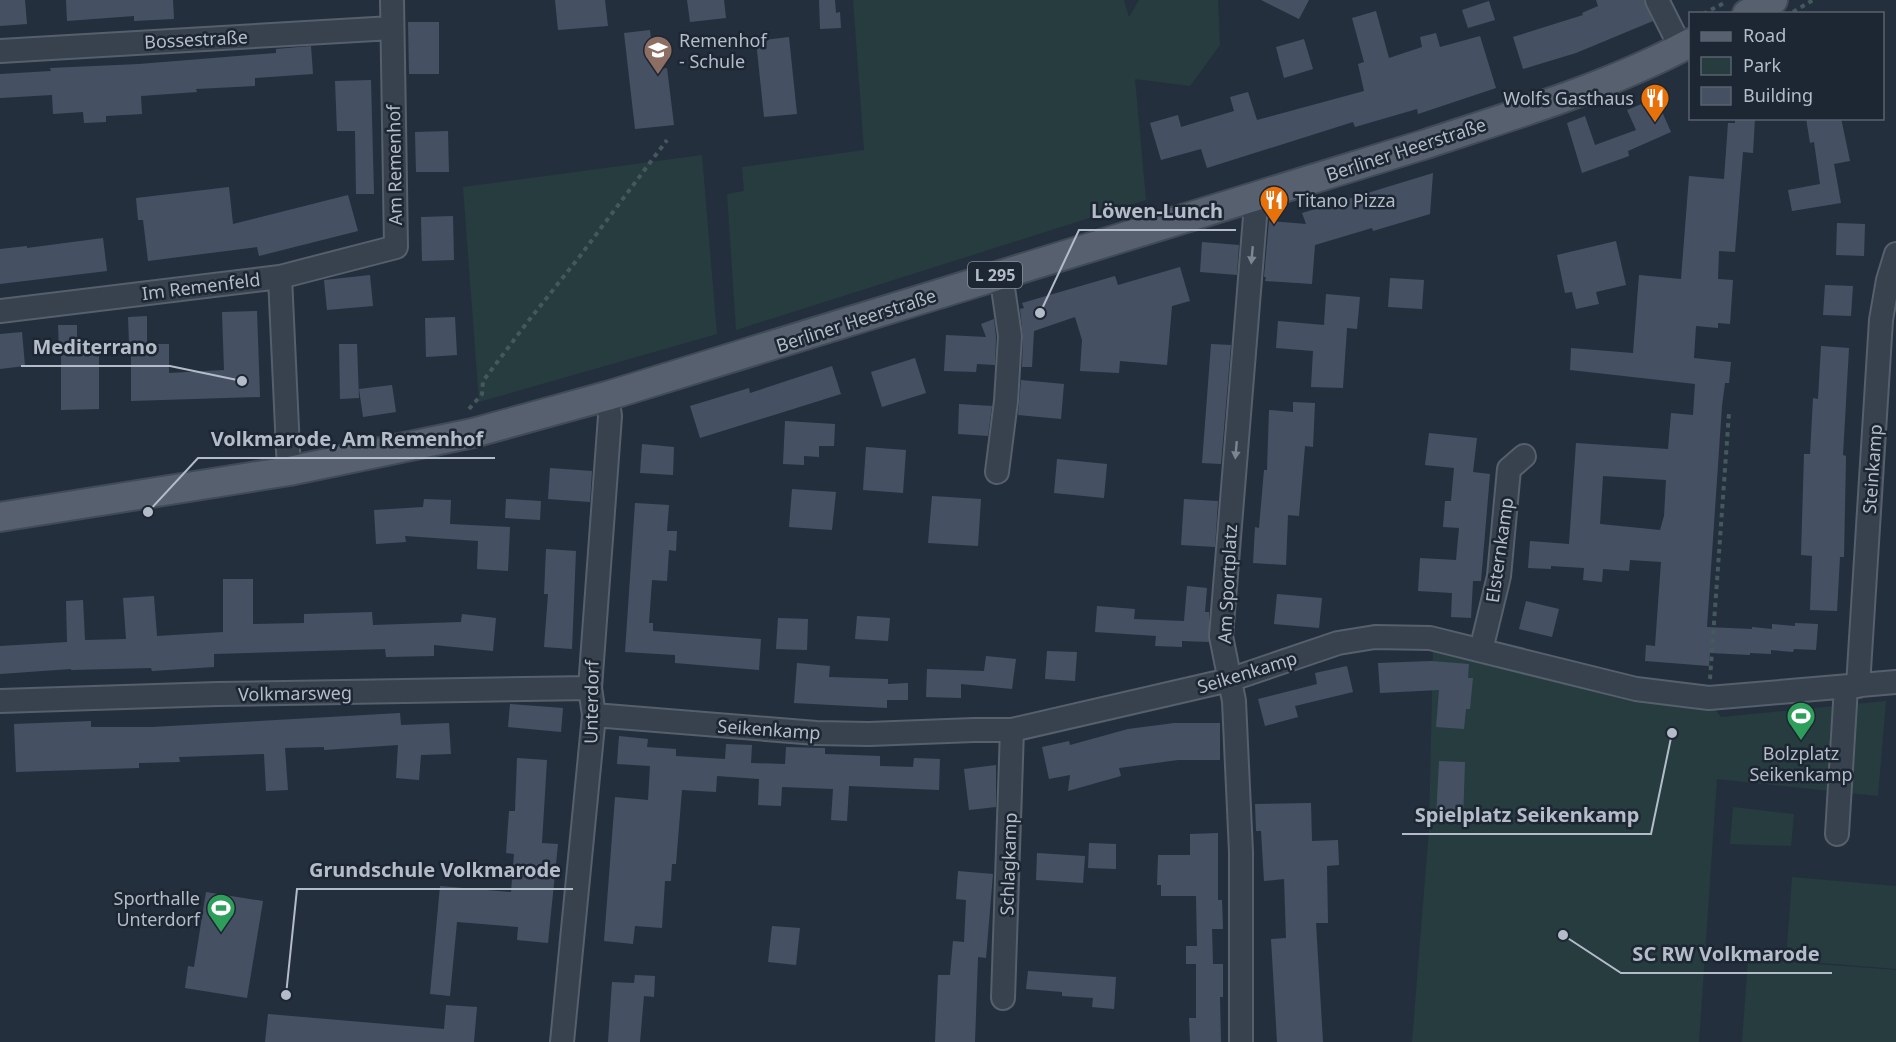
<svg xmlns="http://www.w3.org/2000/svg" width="1896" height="1042" viewBox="0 0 1896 1042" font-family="'Noto Sans',sans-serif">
<rect width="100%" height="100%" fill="#242f3e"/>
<path fill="#263c3f" d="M853,0H1124L1129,17L1139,0H1218L1220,45L1190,86L1135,79L1146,200L736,330L727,194L744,191L742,167L864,150Z
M702,155L717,334L479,402L463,187Z
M1433,648L1714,708L1721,717L1886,701L1878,796L1717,779L1699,1042H1412L1429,829Z
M1733,807L1794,814L1791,846L1730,844Z
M1792,877L1896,886V969L1786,960Z
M1748,959L1896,970V1042H1742Z"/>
<path fill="#455162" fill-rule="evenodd" d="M0,0H25L27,24L0,26Z
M66,0H173L174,19L134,21V16L67,21Z
M555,0H605L608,26L558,30Z
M687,0H724L726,18L690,22Z
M819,0H835L836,13L840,12L841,28L820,29Z
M1261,0H1309L1299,19Z
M1596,0H1644L1653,21L1576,53L1523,69L1513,37L1583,15L1582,13L1598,6Z
M1489,1L1495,20L1468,28L1462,10Z
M1376,11L1389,58L1422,47L1420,37L1436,33L1440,47L1480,36L1496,88L1418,114L1417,109L1355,127L1353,122L1207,168L1201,149L1161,160L1150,123L1178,115L1181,127L1234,111L1230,97L1248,92L1257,120L1364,91L1358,64L1364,62L1352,18Z
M408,22H439V74H409Z
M650,30L654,70L667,68L674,125L635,129L624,33Z
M789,37L797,114L764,117L756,41Z
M1304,39L1313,69L1284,78L1276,47Z
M311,46L313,74L255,78V86L196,89L197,92L141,96L142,114L106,116V122L84,123L83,112L53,114L52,95L0,98V74L51,71L50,68L139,64L276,53V49Z
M371,80L374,194H356L355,131H337L335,81Z
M1656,98L1671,132L1628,151L1629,156L1582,173L1567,123L1585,116L1595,145L1636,130L1627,110Z
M1735,118H1755L1753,153L1743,152L1735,252L1719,251L1718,279L1733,280L1730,324L1718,323V328L1696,326L1694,358L1731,362L1729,383H1725L1722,406L1707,627L1752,629V627L1772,629V624L1795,626V623L1818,624L1816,650L1794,649L1793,652L1771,650V654L1750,653V655L1710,653L1709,666L1645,661L1646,645L1655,646L1661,562L1630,560L1629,571L1603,569L1602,582L1583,580L1584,568L1551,566V569L1528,568L1530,541L1569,544L1576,443L1668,449L1671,413L1693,415L1695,384L1570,370L1571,348L1633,353L1639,275L1681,279L1689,176L1724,179L1728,123H1735ZM1603,476L1666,480L1664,516L1660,530L1600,524Z
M1806,118H1841L1850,161L1834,164L1841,203L1792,211L1788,190L1820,184L1814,142L1810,143Z
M448,131L449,172H416L415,132Z
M1433,173L1430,214L1373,231L1372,228L1315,245L1312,284L1265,281L1266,277H1264L1269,221L1306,224L1302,213Z
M229,187L233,224L348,195L358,231L259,256L257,247L148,261L143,220H138L136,198Z
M453,216L454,260L422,261L421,217Z
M1837,223L1865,224L1864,256L1836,255Z
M103,238L107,271L0,284V249L27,246V248Z
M1616,241L1626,285L1596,292L1599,304L1576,309L1572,292L1565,293L1557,255Z
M1202,242L1239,245L1237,275L1200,272Z
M1180,267L1190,301L1172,306L1167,365L1120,361L1119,373L1080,371L1082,340L1075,317L1034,331L1032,367H1022L1023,337L1020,309L1024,308L1022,303L1115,276L1118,285Z
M370,275L373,306L327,310L324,280Z
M1390,278L1424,280L1422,309L1388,307Z
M1825,285L1853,286L1851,316L1823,315Z
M1326,294L1360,297L1357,329L1347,328L1343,388L1311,387L1313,351L1276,348L1278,321L1324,325Z
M257,311L260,397L131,401V344H129L128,317L147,316V344H169V373L224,370L222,312Z
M455,317L457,355L426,357L425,318Z
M994,319L996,337L995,365L977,364L976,372L944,371L946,335L986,337L981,324Z
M58,325H77V352L99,353V409L61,410V352H59Z
M22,332L25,366L0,369V334Z
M339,344H357L359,398L340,399Z
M1211,344L1231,345L1221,464L1202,463Z
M1821,346L1849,348L1843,455L1846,456L1844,557H1840L1837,611L1810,610L1812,556L1801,555L1804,454H1810L1813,398L1818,399Z
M915,358L926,393L882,407L871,372Z
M832,366L841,394L700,438L690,406L749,388L750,393Z
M1021,380L1064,384L1061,419L1018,415Z
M392,385L396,412L363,417L359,389Z
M1293,402L1315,403L1313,447L1305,446L1299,516L1288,515L1286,565L1253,563L1255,527L1259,528L1264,470H1267L1269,410L1293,412Z
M959,404L992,406L988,436L958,434Z
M785,421L835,424L834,446H819V457L804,456V465L783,464Z
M1429,433L1477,438L1473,472L1490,474L1481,581H1473L1471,618L1451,617L1452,593L1418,591L1420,558L1456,560L1459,528L1443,527L1445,501H1451L1454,468L1425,465Z
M642,444L674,447L673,475L640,473Z
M866,447L906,450L903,493L863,490Z
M1057,459L1107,464L1104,498L1054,493Z
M550,468L592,471L590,502L548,499Z
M792,489L836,492L832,530L789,527Z
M932,496L981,499L978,546L928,543Z
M424,499L451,500L450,524L510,527L508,571L477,569L478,541L405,536L406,542L376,544L374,510L423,507Z
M506,499L541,501L540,520L505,518Z
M1184,499L1218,501L1215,547L1181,545Z
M635,503L669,505L667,531H677L676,551L669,550L667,581L652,580L649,623H653V631L761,639L759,670L675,663V655L625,652Z
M546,549L576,551L572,649L544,647L548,594H544Z
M223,579H253V624L304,623V614L372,612L373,625L461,622L462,614L496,618L493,651L434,645V656L386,657L385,649L214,654V667L152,671L151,668L71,670V669L0,674V646L67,642L66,601L83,600L85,640L126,639L123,598L154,596L157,636L223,632Z
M1187,586L1207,588L1205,612H1209V642L1182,641V647L1155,646L1156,636L1095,632L1097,606L1135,609L1134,619L1184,621Z
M1277,594L1322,598L1319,628L1274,624Z
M1526,601L1559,609L1552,637L1519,629Z
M857,616L890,618L888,641L855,639Z
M778,618L808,619L807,650L776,649Z
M1047,651L1077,652L1075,681L1045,679Z
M986,656L1016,659L1012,689L961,684V698L926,697L927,669L984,671Z
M1431,661L1469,664L1468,678H1473L1470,709H1466L1464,729L1436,727L1439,690L1380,693L1378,663Z
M797,663L830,666L829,677L888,679V684L908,683V700H887V708L794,703Z
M1347,666L1353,692L1295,706L1298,717L1265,726L1258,699L1317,684L1315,673Z
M510,704L563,708L561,732L508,727Z
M400,713L401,725L449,723L451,754L421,755L419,780L396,778L398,745L324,750V747L285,748L288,790L266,791L264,754L179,757L180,762L139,763V768L16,772L14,724L91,721V727H152Z
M1174,723H1220V760H1178L1119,768L1121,776L1068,791L1070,775L1049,779L1042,747L1069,741L1070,745L1128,729Z
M619,736L648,739L647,747L676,749V756L725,759L726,744L752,745L751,763L785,764L786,747L825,748V754L880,756V766L913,767L914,758L940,759L939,790L849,786L847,821L831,820L833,789L782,787L781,806L758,805L759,779L717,776L716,792L682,790L676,864H672L671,881H665L662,928L635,926L633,944L604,941L615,797L648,800L650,766L617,764Z
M517,758L547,760L542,843L558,844L548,943L517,940L518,927L457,922L450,996L430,994L440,886L511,892L514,854L506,853L509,811H515Z
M1439,761L1465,762L1463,820L1436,818Z
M996,765V807L969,810L964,769Z
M1311,803L1312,841L1338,840L1339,865L1327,866L1328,923H1316L1323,1042H1277L1271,939L1286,938L1284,879L1264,881L1261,831H1256L1255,804Z
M1218,833V900H1222L1223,929H1212L1213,964H1223V997H1220L1221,1042H1190L1189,1018H1196V964H1186V946H1197L1196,896H1161V885H1157L1158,855H1190V834Z
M1089,843L1116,844V869L1088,868Z
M1037,853L1085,856L1083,883L1036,880Z
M958,871L993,874L986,958L978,957L975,1042H935L938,975H950L953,941L964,942L966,900L956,899Z
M206,892L263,901L247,998L185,988L188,966L194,967Z
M772,926L800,928L796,965L768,962Z
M1028,971L1116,977L1114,1009L1092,1007L1093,998L1062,996V992L1026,989Z
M635,975L655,976L654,997L644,996L640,1042H608L612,982L634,983Z
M446,1005L477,1007L474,1042H265L268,1014L444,1029Z"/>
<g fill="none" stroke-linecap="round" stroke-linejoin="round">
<g stroke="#565f6c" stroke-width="26">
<path id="minor" d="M1657,0L1681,48
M0,51L392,28
M280,277L396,247L392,0
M0,311L280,277L289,471
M997,472L1006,401L1010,336L1001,274
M1481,650L1499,576L1509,469L1524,456
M1858,686L1881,320L1888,280L1896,254
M0,701L218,694L590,688
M594,715L816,733L869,734L974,730H1012L1229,680L1338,643L1375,637L1430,638L1636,689L1709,698L1896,682
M1837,834L1846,687
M1003,998L1012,730
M562,1042L594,715L590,688L610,416L607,396
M1241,1042V852L1234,701L1221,636L1255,217L1251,198"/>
</g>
<g stroke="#414a57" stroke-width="32">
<path id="major" d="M1747,14L1773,0
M0,517L289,471L473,433L607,396L1423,145C1513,115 1606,88 1690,43"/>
</g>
<path stroke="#44595c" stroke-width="4" stroke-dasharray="4.5 4.5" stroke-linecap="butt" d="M1793,12L1813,0
M1703,14L1726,2
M469,409L482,394L483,381L526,324L580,256L667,140
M1710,679L1729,413"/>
<use href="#minor" stroke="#38414e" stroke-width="22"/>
<use href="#major" stroke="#56606e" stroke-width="28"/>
</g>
<defs><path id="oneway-solid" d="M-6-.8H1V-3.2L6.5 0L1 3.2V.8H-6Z" transform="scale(1.5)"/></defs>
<g fill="#7c8592">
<use href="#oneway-solid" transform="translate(1252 255) rotate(95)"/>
<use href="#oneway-solid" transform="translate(1236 450) rotate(95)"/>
</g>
<defs>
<g id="school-pin" transform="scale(1.5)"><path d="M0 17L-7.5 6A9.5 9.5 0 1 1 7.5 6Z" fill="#8d6e63" stroke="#1d2633"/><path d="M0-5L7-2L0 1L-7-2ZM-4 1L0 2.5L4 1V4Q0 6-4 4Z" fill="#fff"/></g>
<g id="restaurant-pin" transform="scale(1.5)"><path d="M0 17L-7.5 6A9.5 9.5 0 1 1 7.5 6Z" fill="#e8710a" stroke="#1d2633"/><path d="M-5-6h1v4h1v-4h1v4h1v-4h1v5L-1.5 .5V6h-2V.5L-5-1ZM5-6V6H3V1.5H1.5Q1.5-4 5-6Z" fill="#fff"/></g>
<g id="stadium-pin" transform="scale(1.5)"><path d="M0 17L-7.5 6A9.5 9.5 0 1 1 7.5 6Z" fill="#2e9e5b" stroke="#1d2633"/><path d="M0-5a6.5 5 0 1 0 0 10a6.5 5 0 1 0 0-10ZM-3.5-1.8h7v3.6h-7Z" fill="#fff"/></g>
</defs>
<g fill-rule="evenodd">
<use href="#school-pin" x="658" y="50"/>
<use href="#restaurant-pin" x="1655" y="98"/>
<use href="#restaurant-pin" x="1274" y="200"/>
<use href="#stadium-pin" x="1801" y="716"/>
<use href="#stadium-pin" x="221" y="908"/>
</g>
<g text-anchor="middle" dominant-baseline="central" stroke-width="5" stroke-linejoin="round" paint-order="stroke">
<rect fill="#1d2633" stroke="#878f9c" stroke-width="1.5" x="968" y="262" width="54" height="26" rx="4.5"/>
<g font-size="16" font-weight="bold" fill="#b4bcc9">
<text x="995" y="275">L 295</text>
</g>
<g font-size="18" fill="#b4bcc9" stroke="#1d2633">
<text transform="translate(196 39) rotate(-3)">Bossestraße</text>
<text transform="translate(1406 149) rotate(-18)">Berliner Heerstraße</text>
<text transform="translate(394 165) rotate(-91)">Am Remenhof</text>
<text transform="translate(201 286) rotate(-7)">Im Remenfeld</text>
<text transform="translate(856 320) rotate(-18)">Berliner Heerstraße</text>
<text transform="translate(1872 469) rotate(-86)">Steinkamp</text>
<text transform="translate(1499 550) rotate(-82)">Elsternkamp</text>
<text transform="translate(1227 584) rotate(-87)">Am Sportplatz</text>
<text transform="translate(1247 672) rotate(-17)">Seikenkamp</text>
<text transform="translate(295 693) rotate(-1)">Volkmarsweg</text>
<text transform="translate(591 702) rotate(-89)">Unterdorf</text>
<text transform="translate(769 729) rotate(4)">Seikenkamp</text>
<text transform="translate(1008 864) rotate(-88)">Schlagkamp</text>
</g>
<g font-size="18" fill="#b4bcc9" stroke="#1d2633" text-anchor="start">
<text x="679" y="40">Remenhof<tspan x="679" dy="21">- Schule</tspan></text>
<text x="1634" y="98" text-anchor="end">Wolfs Gasthaus</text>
<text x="1295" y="200">Titano Pizza</text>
<text x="1801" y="753" text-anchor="middle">Bolzplatz<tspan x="1801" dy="21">Seikenkamp</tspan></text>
<text x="200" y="898" text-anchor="end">Sporthalle<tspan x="200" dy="21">Unterdorf</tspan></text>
</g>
</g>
<path fill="none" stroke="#b4bcc9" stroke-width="2" d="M1040 313L1079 230H1236M242 381L170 366H21M148 512L198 458H495M1672 733L1651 834H1402M286 995L297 889H573M1563 935L1621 973H1832"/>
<g fill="#b4bcc9" stroke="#1d2633" stroke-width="2">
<circle cx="1040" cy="313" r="6"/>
<circle cx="242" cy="381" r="6"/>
<circle cx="148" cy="512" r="6"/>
<circle cx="1672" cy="733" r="6"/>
<circle cx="286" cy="995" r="6"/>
<circle cx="1563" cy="935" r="6"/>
</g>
<g font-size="20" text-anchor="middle" font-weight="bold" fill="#b4bcc9" stroke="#1d2633" stroke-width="5" stroke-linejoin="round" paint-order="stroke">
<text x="1157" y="218">Löwen-Lunch</text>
<text x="95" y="354">Mediterrano</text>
<text x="347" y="446">Volkmarode, Am Remenhof</text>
<text x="1527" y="822">Spielplatz Seikenkamp</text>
<text x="435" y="877">Grundschule Volkmarode</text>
<text x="1726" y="961">SC RW Volkmarode</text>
</g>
<rect x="1689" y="12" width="195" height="108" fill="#1d2633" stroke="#59626f" stroke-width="1.5"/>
<rect x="1701" y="32" width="30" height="9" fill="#56606e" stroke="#59626f" stroke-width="1.5"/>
<text x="1743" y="42" font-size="18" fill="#b4bcc9">Road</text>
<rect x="1701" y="57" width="30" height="18" fill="#263c3f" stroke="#59626f" stroke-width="1.5"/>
<text x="1743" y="72" font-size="18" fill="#b4bcc9">Park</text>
<rect x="1701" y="87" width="30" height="18" fill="#455162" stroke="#59626f" stroke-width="1.5"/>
<text x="1743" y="102" font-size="18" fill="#b4bcc9">Building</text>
</svg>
